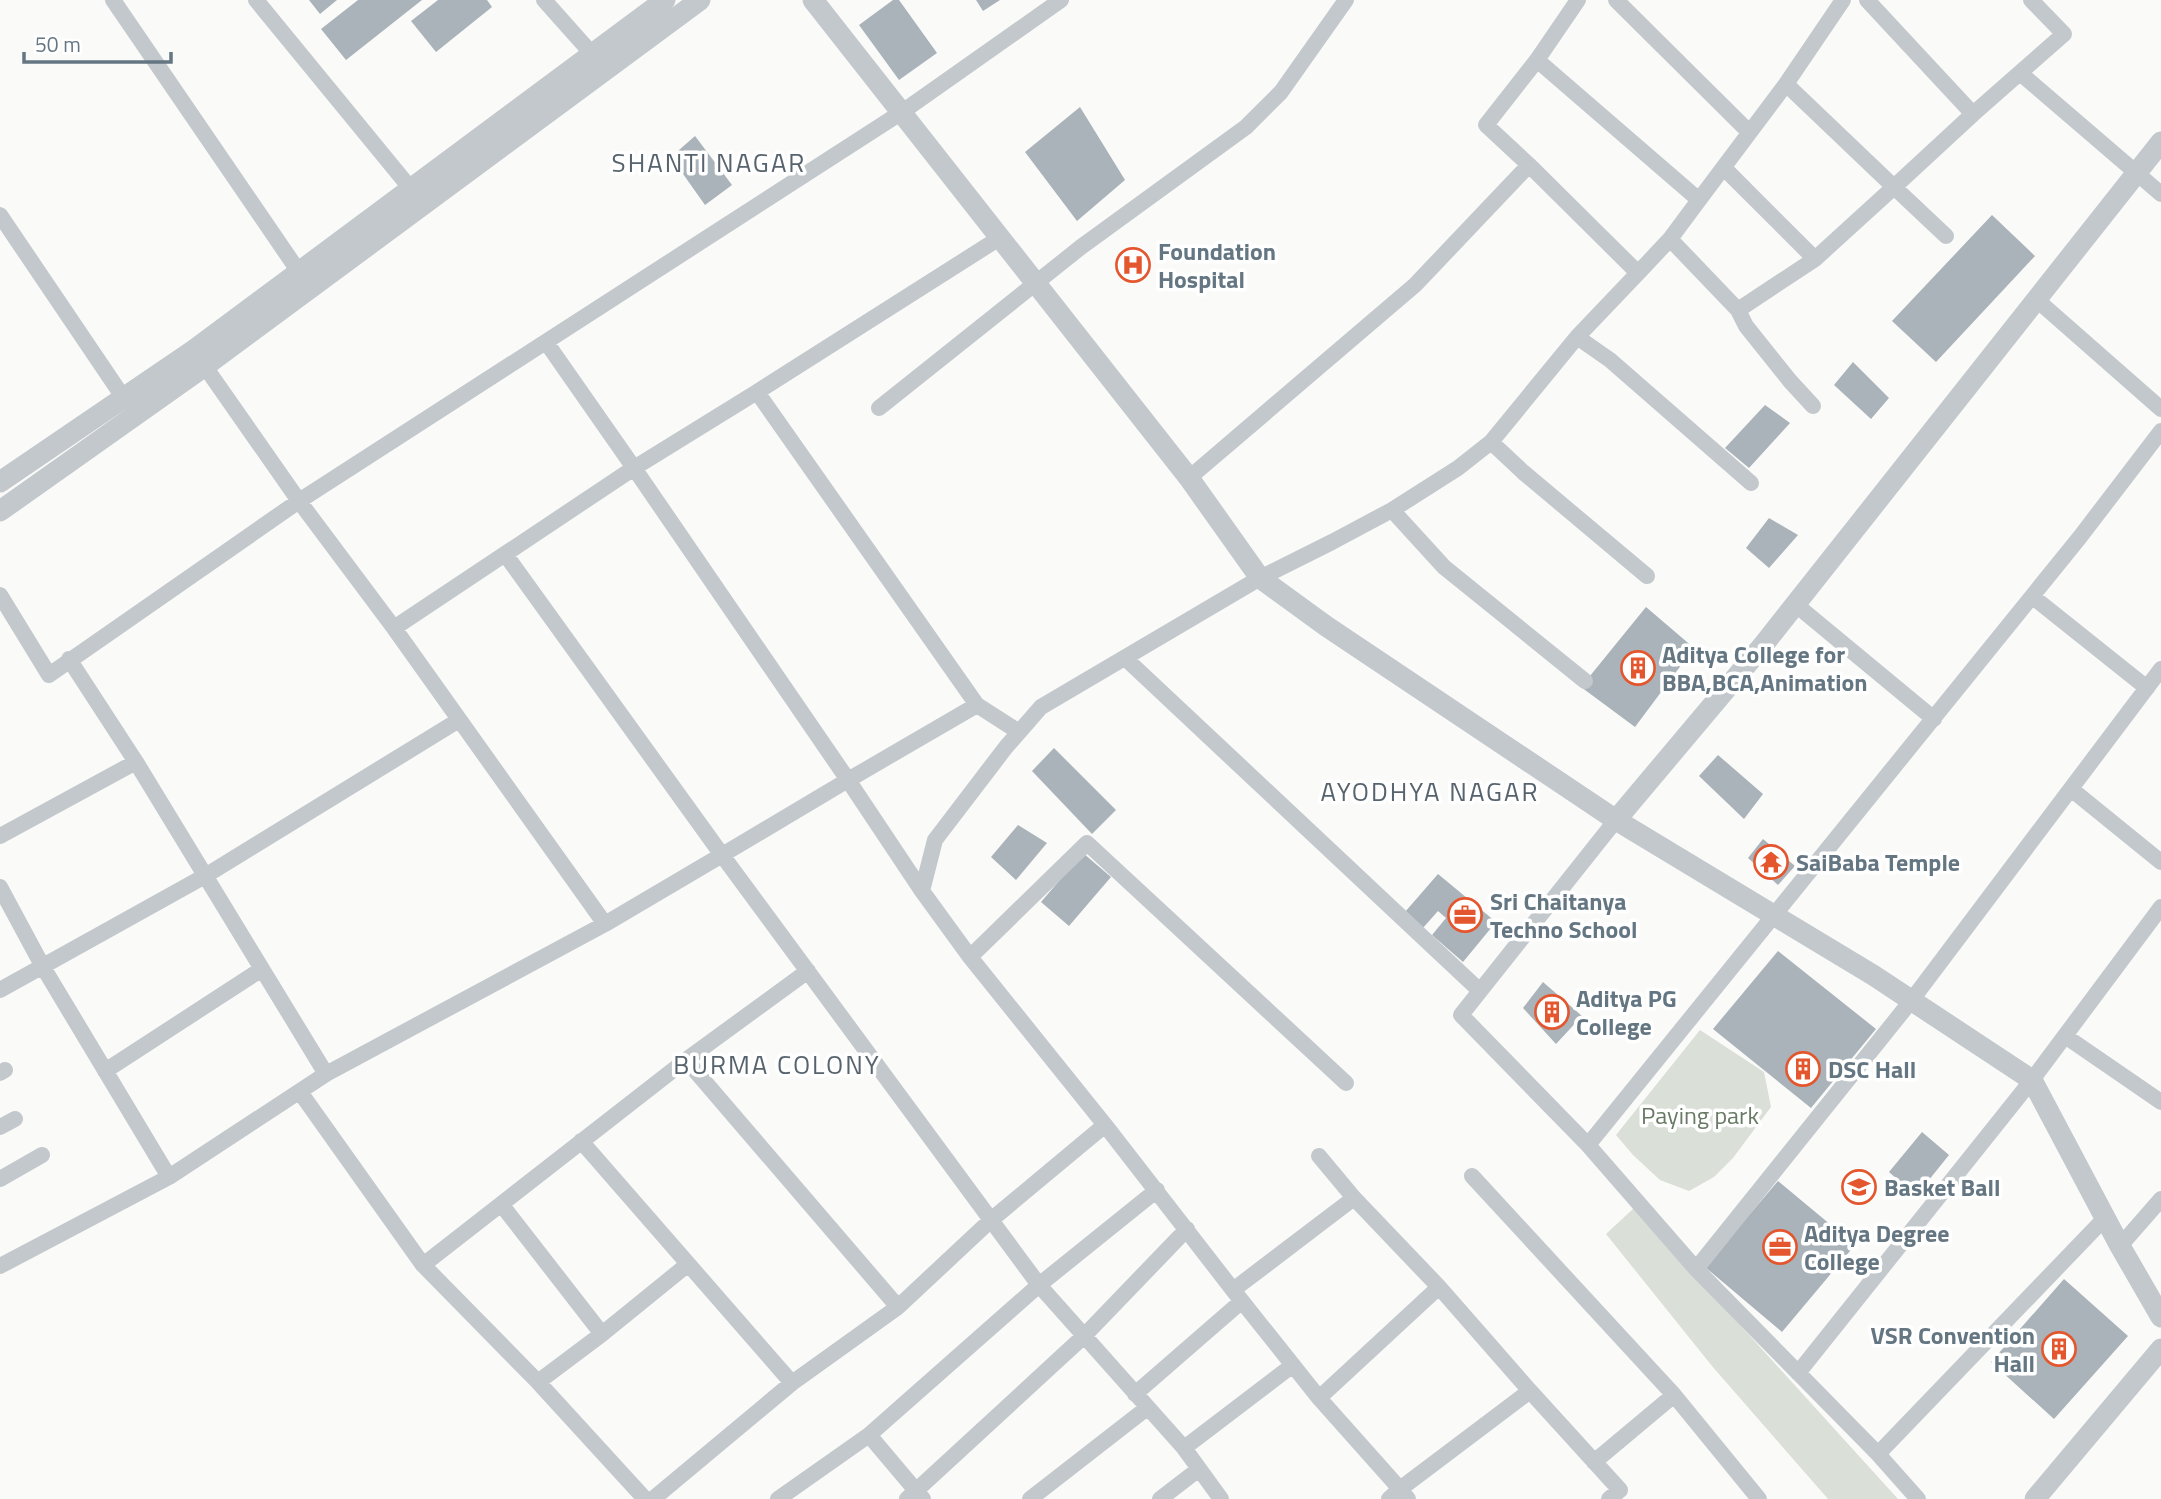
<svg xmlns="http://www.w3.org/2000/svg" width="2161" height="1499" viewBox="0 0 2161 1499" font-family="'Titillium Web',sans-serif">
<rect width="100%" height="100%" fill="#fafaf8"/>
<path fill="#dadfd7" d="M1700,1030L1764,1072L1771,1107L1733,1158L1714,1177L1689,1191L1660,1180L1633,1155L1616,1135Z
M1634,1208L1898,1499H1828L1712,1366L1606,1234Z"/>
<path fill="#aab3b9" d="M309,0H337L320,14Z
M358,0H422L346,60L321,29Z
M438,0H487L492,7L436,52L411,21Z
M893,0H899L937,53L899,80L859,25Z
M976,0H1000L983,11Z
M1080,107L1125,180L1077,221L1025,152Z
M695,136L732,185L705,205L671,157Z
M1992,215L2035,256L1936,362L1892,321Z
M1853,362L1889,398L1871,419L1834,385Z
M1765,405L1790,423L1749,468L1725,448Z
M1769,518L1798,535L1769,568L1746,548Z
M1646,607L1694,648L1635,727L1581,687Z
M1054,748L1116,810L1092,834L1032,771Z
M1718,755L1763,794L1744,819L1699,776Z
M1018,825L1047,843L1016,880L991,857Z
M1763,839L1795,866L1778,885L1748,858Z
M1083,853L1111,877L1069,926L1041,902Z
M1438,874L1496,922L1463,962L1432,935L1446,918L1438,911L1422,929L1405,912Z
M1778,951L1876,1029L1811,1108L1713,1029Z
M1543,982L1582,1016L1556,1044L1523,1008Z
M1922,1132L1949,1155L1916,1196L1889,1172Z
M1778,1181L1855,1245L1782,1332L1705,1267Z
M2064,1279L2128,1336L2054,1419L1991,1362Z"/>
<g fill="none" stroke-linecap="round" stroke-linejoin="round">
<path stroke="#c3c8cc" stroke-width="16" d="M113,0L299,272
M256,0L411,189
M544,0L593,55
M1578,0L1537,60L1699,200L1670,239L1638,273
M1616,0L1749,132
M2020,73L2161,194
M1786,84L1894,187L1973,114L1867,0
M1973,114L2064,34L2031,0
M1529,165L1486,125L1537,60
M1724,168L1815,259L1738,310
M1699,200L1786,84L1843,0
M0,215L123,397
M1670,239L1738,310L1746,326L1790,381L1813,406
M1815,259L1894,187L1946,236
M2037,300L2161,409
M1577,337L1610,360L1751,483
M546,342L634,468L757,392L977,705L848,780L922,891L935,840L1006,747L1041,707L1260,578L1332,542L1392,510L1458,468L1491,442L1577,337L1638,273L1529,165L1415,285L1189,478
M199,358L299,501L902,112L1061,0
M757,392L1001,237
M879,408L1081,247L1246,127L1281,92L1346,0
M1491,442L1523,472L1647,576
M1392,510L1444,567L1585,681
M505,554L634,468L848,780L722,855L991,1220L1105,1125L970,957L922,891
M0,595L49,675L299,501L394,628L605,924L326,1074L169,1177L0,1266
M2033,597L2147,688
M1795,604L1934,719
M394,628L505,554L722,855L605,924
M1125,658L1480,991
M69,659L136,762L326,1074
M977,705L1019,732
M2071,789L2161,862
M1616,820L1461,1015L1588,1145L1696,1269L1878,1454L1918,1499
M0,836L136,762
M0,887L43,967L169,1177
M970,957L1087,843L1346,1083
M0,990L205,876L459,720
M2065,1036L2161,1102
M686,1060L898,1307
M105,1071L262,969
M0,1073L5,1070
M300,1092L423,1265L686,1060L808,971
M1105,1125L1233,1290L1319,1398L1400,1489L1389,1499
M0,1127L15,1119
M581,1141L792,1383L898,1307L991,1220L1039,1285L1184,1448L1221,1499
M1588,1145L2080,537L2161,431
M1319,1156L1354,1198L1439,1287L1530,1391
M1472,1176L1674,1395
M0,1179L42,1155
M501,1204L602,1334L687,1265
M2120,1246L2161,1199
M423,1265L538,1382L602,1334
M1696,1269L1911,1001L2161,669
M1233,1290L1354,1198
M1798,1373L2032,1080L2161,907
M538,1382L645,1499
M1135,1394L1242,1301
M1319,1398L1439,1287
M1184,1448L1293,1365
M1878,1454L2105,1218
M1594,1462L1674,1395L1759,1499
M653,1499L792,1383
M778,1499L869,1435
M907,1499L1084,1336L1187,1229
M923,1499L869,1435L1039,1285L1157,1190
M1030,1499L1147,1408
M1160,1499L1199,1469
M1408,1499L1400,1489L1530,1391L1620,1490L1609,1499"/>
<path stroke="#c3c8cc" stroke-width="21" d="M813,0L1189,478L1260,578L1326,626L1616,820L1873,975L2032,1080L2120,1246L2161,1317
M0,482L194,350L665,0
M0,511L205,366L700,0
M1616,820L1764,644L2161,142
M2035,1499L2161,1349"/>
</g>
<defs>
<g id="hospital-ring" transform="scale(1.75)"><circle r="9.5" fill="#fff" stroke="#e4572e" stroke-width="1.5"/><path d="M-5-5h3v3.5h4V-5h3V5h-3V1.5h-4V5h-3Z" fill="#e4572e"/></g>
<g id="building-ring" transform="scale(1.75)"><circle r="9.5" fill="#fff" stroke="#e4572e" stroke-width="1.5"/><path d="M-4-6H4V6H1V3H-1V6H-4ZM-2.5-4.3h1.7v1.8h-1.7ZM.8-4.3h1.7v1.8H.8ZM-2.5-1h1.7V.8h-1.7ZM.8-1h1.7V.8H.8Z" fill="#e4572e"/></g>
<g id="temple-ring" transform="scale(1.75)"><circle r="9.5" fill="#fff" stroke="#e4572e" stroke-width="1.5"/><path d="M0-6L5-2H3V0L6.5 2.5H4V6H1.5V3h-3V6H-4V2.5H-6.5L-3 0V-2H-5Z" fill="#e4572e"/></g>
<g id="office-ring" transform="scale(1.75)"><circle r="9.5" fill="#fff" stroke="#e4572e" stroke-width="1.5"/><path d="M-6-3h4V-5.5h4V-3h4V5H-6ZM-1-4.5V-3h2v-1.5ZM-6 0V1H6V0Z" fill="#e4572e"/></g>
<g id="university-ring" transform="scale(1.75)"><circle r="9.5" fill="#fff" stroke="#e4572e" stroke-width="1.5"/><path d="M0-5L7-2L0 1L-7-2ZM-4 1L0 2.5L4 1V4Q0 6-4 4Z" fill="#e4572e"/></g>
</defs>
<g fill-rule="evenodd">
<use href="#hospital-ring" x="1133" y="265"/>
<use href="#building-ring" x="1638" y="668"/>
<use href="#temple-ring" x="1771" y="862"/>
<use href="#office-ring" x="1465" y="915"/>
<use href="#building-ring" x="1552" y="1012"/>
<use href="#building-ring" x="1803" y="1069"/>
<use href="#university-ring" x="1859" y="1187"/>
<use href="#office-ring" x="1780" y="1247"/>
<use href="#building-ring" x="2059" y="1349"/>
</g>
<g text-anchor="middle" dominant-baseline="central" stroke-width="7" stroke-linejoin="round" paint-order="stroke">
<g font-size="24" font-weight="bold" fill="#657683" stroke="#fff" text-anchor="start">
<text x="1158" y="251">Foundation<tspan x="1158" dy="28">Hospital</tspan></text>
<text x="1662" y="654">Aditya College for<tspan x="1662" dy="28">BBA,BCA,Animation</tspan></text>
<text x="1796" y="862">SaiBaba Temple</text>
<text x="1490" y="901">Sri Chaitanya<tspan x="1490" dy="28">Techno School</tspan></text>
<text x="1576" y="998">Aditya PG<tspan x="1576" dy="28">College</tspan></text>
<text x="1828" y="1069">DSC Hall</text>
<text x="1884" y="1187">Basket Ball</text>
<text x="1804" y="1233">Aditya Degree<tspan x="1804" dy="28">College</tspan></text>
<text x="2035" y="1335" text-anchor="end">VSR Convention<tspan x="2035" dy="28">Hall</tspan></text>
</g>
<g font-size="24" fill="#687a64" stroke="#fff">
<text x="1700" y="1115">Paying park</text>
</g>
<g font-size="26" letter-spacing="2" fill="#57646e" stroke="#fff">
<text x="709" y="162">SHANTI NAGAR</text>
<text x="1430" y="791">AYODHYA NAGAR</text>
<text x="777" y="1064">BURMA COLONY</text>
</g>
</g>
<path d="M24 52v10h147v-10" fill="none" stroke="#657683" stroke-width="3.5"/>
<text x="35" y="52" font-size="21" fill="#657683" stroke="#ffffff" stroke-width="5" paint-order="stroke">50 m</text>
</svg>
